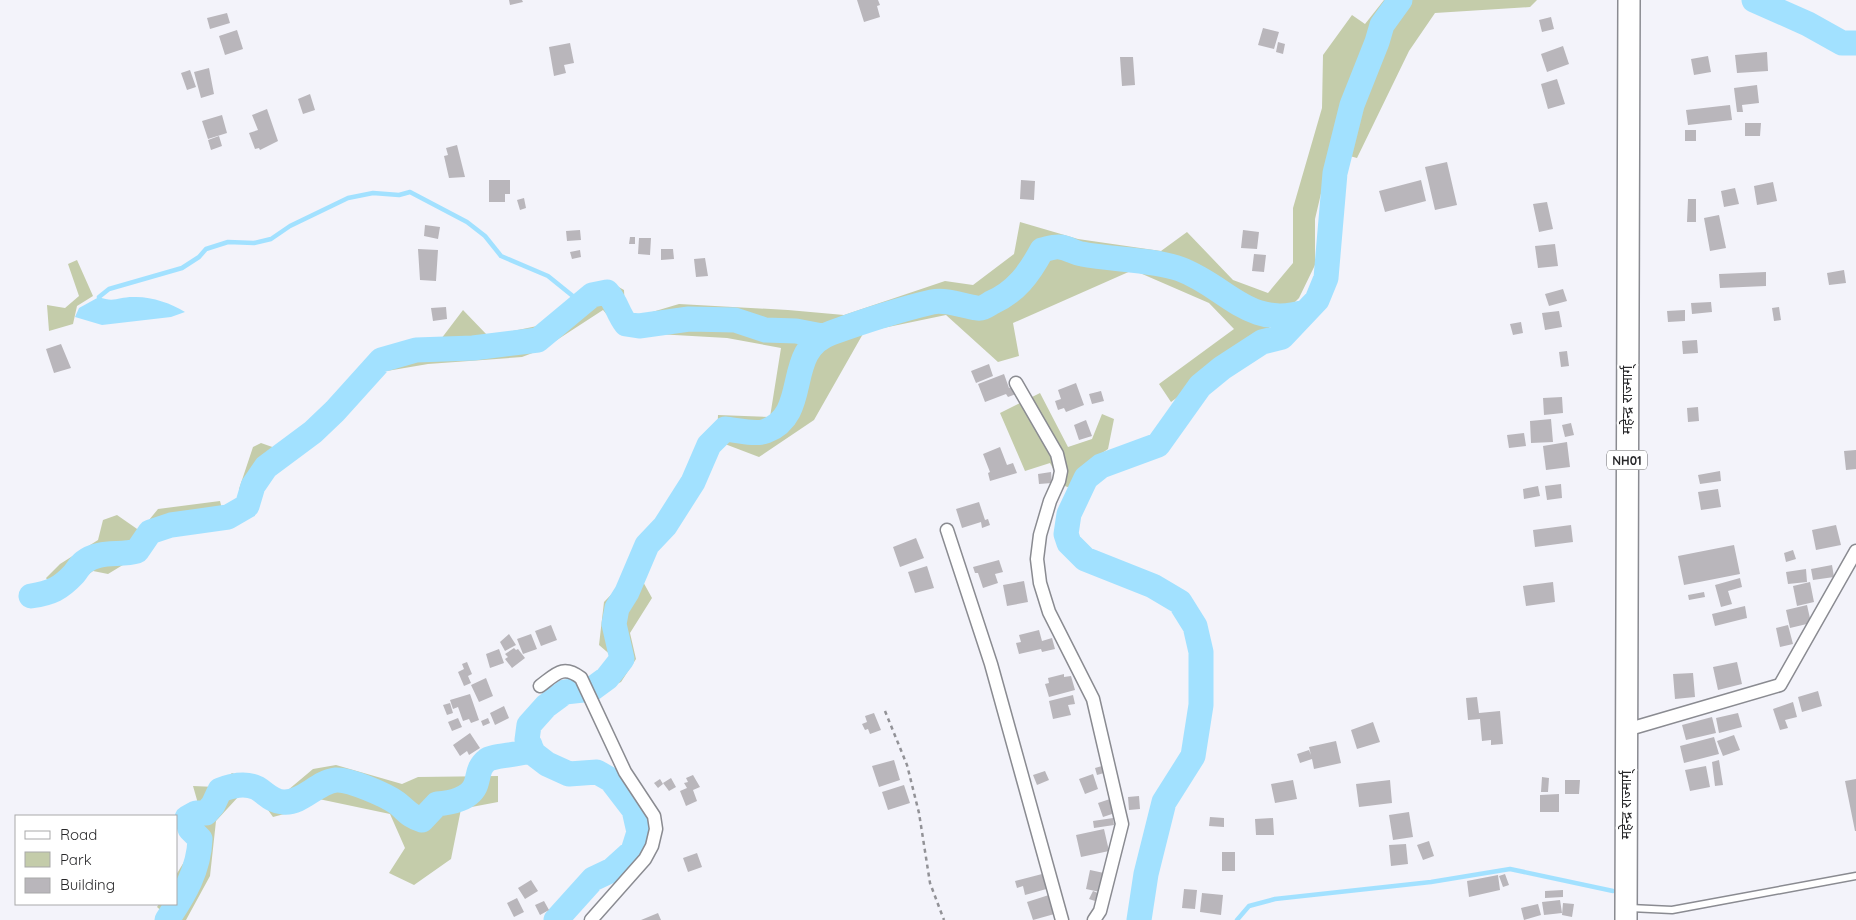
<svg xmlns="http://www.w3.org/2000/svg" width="1856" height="920" viewBox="0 0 1856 920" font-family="Quicksand,'Noto Sans Devanagari',sans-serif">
<rect width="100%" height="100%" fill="#f3f3fa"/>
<path fill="#c4ccaa" d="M1384,0H1537L1530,7L1435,13L1409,51L1357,158L1331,151L1315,219V265L1299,298L1262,335L1171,402L1159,384L1234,329L1209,303L1133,270L1013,323L1019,356L998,362L946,315L864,332L814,420L759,457L717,441L718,415L770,417L781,348L727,338L622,332L603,310L543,349L522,357L428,364L381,372L357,391L345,383C377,355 396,337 441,339L463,310L488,336L547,324L608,281L624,290L625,313L642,315L679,304L788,310L844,315L945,281L973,285L1014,254L1020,222L1078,239L1161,251L1187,232L1233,280L1268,293L1293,263V208L1322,108L1323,55L1352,15L1365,24Z
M77,260L93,296L77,306L73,324L49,331L47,305L65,308L79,296L68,264Z
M1040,393L1068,447L1092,439L1102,414L1114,419L1108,449L1083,466L1073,489L1062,485L1050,463L1025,471L1000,413Z
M261,443L278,449L283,459L270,470L267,483L246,513L239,489L253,447Z
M220,501L225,521L206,528L157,534L149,540L136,557L108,574L93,571L59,597L46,578L60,564L98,540L103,520L117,515L140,531L158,509Z
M636,569L652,598L630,633L636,659L621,682L601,691L591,677L613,657L599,645L604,602Z
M336,765L402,784L418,777L498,776V802L461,809L451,859L414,885L389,873L405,848L390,814L314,798L288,813L273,817L258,796H239L216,821L210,876L186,920H172L157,907L159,904H176V875L192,849L197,800L193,786L216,787L232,773L278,791L288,790L313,769Z"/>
<path fill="#a2e1ff" d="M99,297C114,303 118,297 133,297C150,296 171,303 185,312L171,317L102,325L75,317L79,308Z"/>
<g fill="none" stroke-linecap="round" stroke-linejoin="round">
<path stroke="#a2e1ff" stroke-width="4.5" d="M99,297L109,289L182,268L199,257L206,249L228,242L254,243L271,239L290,226L348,198L373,193L399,195L410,192L467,222L485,236L501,256L548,276L574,297L586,301
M1237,920L1249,906L1275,899L1431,882L1510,869L1613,891"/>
<path stroke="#a2e1ff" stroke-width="25" d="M1754,0L1808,24L1842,43H1856
M31,596C51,593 60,589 74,574C77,570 80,565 84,562C99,550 120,556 137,551L150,532L171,525L228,517L247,506L253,486L266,467L313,432L335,411L381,360L416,350L473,348L538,340L592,295L607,292C617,303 617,312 626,324L639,326L689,319L735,320L765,330L796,331L822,336
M167,920C184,895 199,870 200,839L190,829L187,818L196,813H206L213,805L220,790C232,786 244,782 257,788C267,794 271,801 283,802C302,804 317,782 336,780C349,779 386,795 397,803C406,810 410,817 422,820L437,804C450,803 471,799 476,784C479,775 478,767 487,760C491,756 516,755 524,752L530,745
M556,920L593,879L612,870L633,851L639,832L634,810L611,780L597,772L569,774L547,764L534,754L527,740L529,725L546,706L565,692L592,689L607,678L622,659L614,624L617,608L627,592L647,545L665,526L693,482L709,445L725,429C736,430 756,435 766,431C812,413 782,351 831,333C864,321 898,310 932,302C946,299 963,306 977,308C982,309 986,306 991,303C1016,292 1029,274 1042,250C1047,249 1055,246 1060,247C1068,248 1075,253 1082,254C1112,260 1152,259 1180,269C1228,287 1248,329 1305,312
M1139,920L1146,874L1164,802L1193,756L1201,705V652L1195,626L1180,602L1153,586L1085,559L1069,543L1066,534L1069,514L1086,478L1101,466L1158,445L1200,386L1222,368L1262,342L1282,337L1317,300L1326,278L1335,173L1352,105L1377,42L1382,25L1400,0"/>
</g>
<path fill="#b9b6bb" d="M509,0H522L523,2L510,5Z
M857,0H878L880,5L877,6L880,17L864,22Z
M227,13L230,23L210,29L207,18Z
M1551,17L1554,29L1542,32L1539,20Z
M1263,28L1279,32L1274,49L1258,45Z
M237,30L243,49L225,55L219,36Z
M1278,42L1285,44L1283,54L1276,52Z
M570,43L574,63L564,65L566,73L554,76L549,47Z
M1563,46L1569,64L1547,72L1541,54Z
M1767,52L1768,71L1737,73L1735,55Z
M1708,56L1711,72L1694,75L1691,59Z
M1120,57H1133L1135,85L1122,86Z
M209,68L214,94L201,98L194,72Z
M190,70L196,87L187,90L181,73Z
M1557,79L1565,104L1548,109L1541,84Z
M1757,85L1759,103L1742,105L1743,112H1737L1734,88Z
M310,94L315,110L303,114L298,99Z
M1730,105L1732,120L1688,125L1686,110Z
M267,109L278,141L260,150L259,148L255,149L249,133L258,130L252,115Z
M222,115L227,133L208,139L202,121Z
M1745,123H1761L1760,136H1745Z
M1685,130H1696V141H1685Z
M219,136L222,146L211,150L208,140Z
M457,145L465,177L449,178L444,156L448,155L446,148Z
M1447,162L1457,205L1435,210L1425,167Z
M489,180H510V194H505V202H489Z
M1021,180L1035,181L1034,200L1020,199Z
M1421,180L1426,201L1385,212L1379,191Z
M1773,182L1777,201L1757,205L1754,186Z
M1735,188L1739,204L1724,207L1721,191Z
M524,198L526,208L520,210L517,200Z
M1688,199H1696V222H1687Z
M1547,202L1553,229L1539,232L1533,204Z
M1719,215L1726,248L1710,251L1704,218Z
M425,225L440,227L438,239L424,236Z
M580,230L581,240L567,241L566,231Z
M1243,230L1259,232L1257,249L1241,248Z
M630,237H635V244H629Z
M639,238H651L650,255L638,254Z
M1555,244L1558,266L1538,268L1535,246Z
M418,249L438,250L436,281L420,280Z
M661,249H673L674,259L661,260Z
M580,250L581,257L572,259L570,252Z
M1254,254L1266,255L1264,272L1252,271Z
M705,258L708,276L696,277L694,259Z
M1844,270L1846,283L1829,285L1827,273Z
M1766,272V286L1720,288L1719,274Z
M1563,289L1567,301L1549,306L1545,294Z
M1711,302L1712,312L1692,314L1691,303Z
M446,307L447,319L433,321L431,308Z
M1779,307L1781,320L1774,321L1772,308Z
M1685,310V321L1668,322L1667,311Z
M1559,311L1562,327L1545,330L1542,313Z
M1521,322L1523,333L1513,335L1510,324Z
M1697,340L1698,353L1683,354L1682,341Z
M61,344L71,368L54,373L46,349Z
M1567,351L1569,366L1561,367L1559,352Z
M989,364L993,376L976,383L971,371Z
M1004,374L1009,388L1013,386L1016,394L1008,397L1006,394L985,402L978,384Z
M1076,383L1084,405L1066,412L1064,408L1058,410L1055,401L1061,399L1058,390Z
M1101,391L1104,401L1092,404L1089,394Z
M1562,397L1563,413L1544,415L1543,398Z
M1698,407L1699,421L1688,422L1687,408Z
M1551,419L1553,442L1531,443L1530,421Z
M1086,420L1092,436L1079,440L1074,425Z
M1571,423L1574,435L1565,437L1562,425Z
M1524,433L1526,446L1509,448L1507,435Z
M1567,442L1570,467L1546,470L1543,446Z
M1000,447L1007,465L1013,463L1017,473L990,481L988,473L990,472L983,454Z
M1856,450V469L1846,470L1844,451Z
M1720,471L1721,481L1700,484L1698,475Z
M1051,472L1052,483L1039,484L1038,474Z
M1561,484L1562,498L1547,500L1545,486Z
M1538,486L1540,496L1524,499L1523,489Z
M1718,489L1721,507L1701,510L1698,492Z
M979,502L985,520L988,519L990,525L982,528L981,522L962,528L956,509Z
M1571,525L1573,542L1535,547L1533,530Z
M1836,525L1841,545L1816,550L1812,530Z
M916,538L924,558L900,567L893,547Z
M1734,545L1740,574L1684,585L1678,556Z
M1793,550L1796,559L1786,562L1784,553Z
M999,560L1003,572L995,574L998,583L983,588L978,573H975L973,567Z
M1832,565L1834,577L1813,580L1811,569Z
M927,566L934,588L915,593L908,572Z
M1806,569L1807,582L1788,584L1786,572Z
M1740,578L1742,587L1728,591L1732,604L1721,607L1715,585Z
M1024,581L1028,602L1007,606L1003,585Z
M1553,582L1555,602L1526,606L1523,586Z
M1810,582L1814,602L1797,606L1793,586Z
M1704,592L1705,597L1689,600L1688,595Z
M1807,605L1811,623L1790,628L1786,610Z
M1745,606L1747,618L1715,626L1712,614Z
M551,625L557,640L541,646L535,631Z
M1788,625L1793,644L1780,647L1776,628Z
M1039,630L1042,641L1052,638L1055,649L1042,652L1041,649L1019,654L1016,643L1021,642L1019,635Z
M509,634L516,645L505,651L500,642Z
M531,634L537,649L523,654L517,639Z
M514,648L516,650L518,649L525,658L512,668L505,659L508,657L505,654Z
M499,649L504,663L490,668L486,654Z
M467,662L472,674L468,676L471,683L464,686L458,672L464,669L462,664Z
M1737,662L1742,684L1718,690L1713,667Z
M1693,673L1695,697L1675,699L1673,674Z
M1064,674V677L1071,676L1075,690L1049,697L1045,684L1049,683L1048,678Z
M486,678L493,696L479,702L471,685Z
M1818,691L1822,706L1802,712L1798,697Z
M470,694L479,720L471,723L469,719L463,721L458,707L453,709L450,700Z
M1073,695L1075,704L1068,705L1071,715L1053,719L1049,701Z
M1477,697L1479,713L1500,711L1503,744L1491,745V740L1482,741L1480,719L1468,720L1466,698Z
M1793,702L1797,717L1785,720L1788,728L1780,730L1773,709Z
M450,703L453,713L447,715L443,705Z
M504,706L509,718L495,725L490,713Z
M874,713L881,730L870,734L868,729L865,730L862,724L867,722L865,716Z
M1738,713L1742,727L1719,733L1716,718Z
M1712,717L1716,733L1686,740L1682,725Z
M458,718L462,727L452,731L448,722Z
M488,718L490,723L483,726L481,721Z
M1373,722L1380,742L1357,749L1351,730Z
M470,733L480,748L469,755L467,751L460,756L453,745Z
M1734,735L1740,750L1723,756L1717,741Z
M1714,737L1719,754L1684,763L1680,746Z
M1336,741L1341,763L1314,769L1312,759L1300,763L1297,754L1309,750L1311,755L1309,747Z
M894,760L900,780L879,787L872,766Z
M1719,760L1723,785L1715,786L1712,762Z
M1102,766L1104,773L1097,775L1095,768Z
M1706,766L1710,787L1690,791L1685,770Z
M1045,771L1049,780L1037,785L1033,775Z
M1093,774L1098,789L1085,794L1079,779Z
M693,775L700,787L693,790L697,801L686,806L680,791L687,788L684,783L688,782L686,778Z
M1542,777L1549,778L1548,792H1541Z
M671,778L676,787L669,791L663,783Z
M660,779L663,784L658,788L654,783Z
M1856,779V831H1855L1845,781Z
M1293,780L1297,799L1275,803L1271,784Z
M1390,780L1392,803L1359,807L1356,784Z
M1565,780H1580L1579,794H1565Z
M904,785L910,803L888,810L882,792Z
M1559,794V812H1540V795Z
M1139,796L1140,809L1129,810L1128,797Z
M1110,799L1115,813L1103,817L1098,803Z
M1409,812L1413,837L1393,840L1389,815Z
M1210,817L1224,818V827L1209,826Z
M1113,818L1114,825L1094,828L1093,821Z
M1273,818L1274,835H1256L1255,819Z
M1104,829L1109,851L1081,857L1076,835Z
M1429,841L1434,856L1423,860L1417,845Z
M1406,844L1408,864L1391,866L1389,845Z
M1222,852H1235V871H1222Z
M697,853L702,867L688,872L683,858Z
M1090,870L1104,873L1100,892L1086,889Z
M1046,873L1050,888L1025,895L1023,886L1017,888L1015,881Z
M1505,874L1509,885L1503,887L1499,876Z
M1498,875L1500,890L1469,897L1467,881Z
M531,880L538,891L525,899L518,888Z
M1184,889L1197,890L1195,909L1182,908Z
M1563,890V897L1545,898V891Z
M1093,891L1098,893L1095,901L1089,899Z
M1202,893L1223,895L1221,915L1200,912Z
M1052,894L1058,913L1033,920L1027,902Z
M517,898L524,912L514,917L507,903Z
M1560,900L1562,913L1544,915L1542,902Z
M544,901L549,910L540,915L535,905Z
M1563,903L1574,904L1572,917L1562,915Z
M1538,904L1541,915L1524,920L1521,908Z
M658,913L661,920H641Z"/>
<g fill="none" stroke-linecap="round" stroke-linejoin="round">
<g stroke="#8a8b91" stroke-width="9">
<path id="service" d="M1630,908L1672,910L1856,876"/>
</g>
<g stroke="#8a8b91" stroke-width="15">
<path id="minor" d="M1016,383L1057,454L1061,471L1059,481L1050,501L1040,535L1037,559L1040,583L1049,612L1093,699L1122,824L1100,911L1094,920
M947,530L991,664L1062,920
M540,686C556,674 563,664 581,678L625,772L654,816L656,829L652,846L645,859L591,920
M1626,730L1780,685L1856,551"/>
</g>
<g stroke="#8a8b91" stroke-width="24">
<path id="trunk" d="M1626,920L1629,0"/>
</g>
<path stroke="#929297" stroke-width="2.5" stroke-dasharray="4 4" stroke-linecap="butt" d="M885,711L907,765L919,813L930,883L944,920"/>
<use href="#service" stroke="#fff" stroke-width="6"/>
<use href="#minor" stroke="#fff" stroke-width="12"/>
<use href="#trunk" stroke="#fff" stroke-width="21"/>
</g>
<g text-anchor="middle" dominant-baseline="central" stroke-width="4.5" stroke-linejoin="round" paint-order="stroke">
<rect fill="#fff" stroke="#68686a" stroke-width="1" x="1607" y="450.5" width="40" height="19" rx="4"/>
<g font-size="12" font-weight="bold" fill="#28282a">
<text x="1627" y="460">NH01</text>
</g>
<g font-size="14" fill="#28282a" stroke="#fff">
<text transform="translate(1627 400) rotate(-90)">महेन्द्र राज्मार्ग्</text>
<text transform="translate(1626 805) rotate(-90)">महेन्द्र राज्मार्ग्</text>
</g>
</g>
<rect x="15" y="815" width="162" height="90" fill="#ffffff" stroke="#a9a9aa"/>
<rect x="25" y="831" width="25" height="8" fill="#ffffff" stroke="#a9a9aa"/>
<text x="60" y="840" font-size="15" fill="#28282a">Road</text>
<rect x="25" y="852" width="25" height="15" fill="#c4ccaa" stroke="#a9a9aa"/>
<text x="60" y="865" font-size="15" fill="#28282a">Park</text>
<rect x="25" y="878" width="25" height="15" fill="#b9b6bb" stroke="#a9a9aa"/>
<text x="60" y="890" font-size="15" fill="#28282a">Building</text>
</svg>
